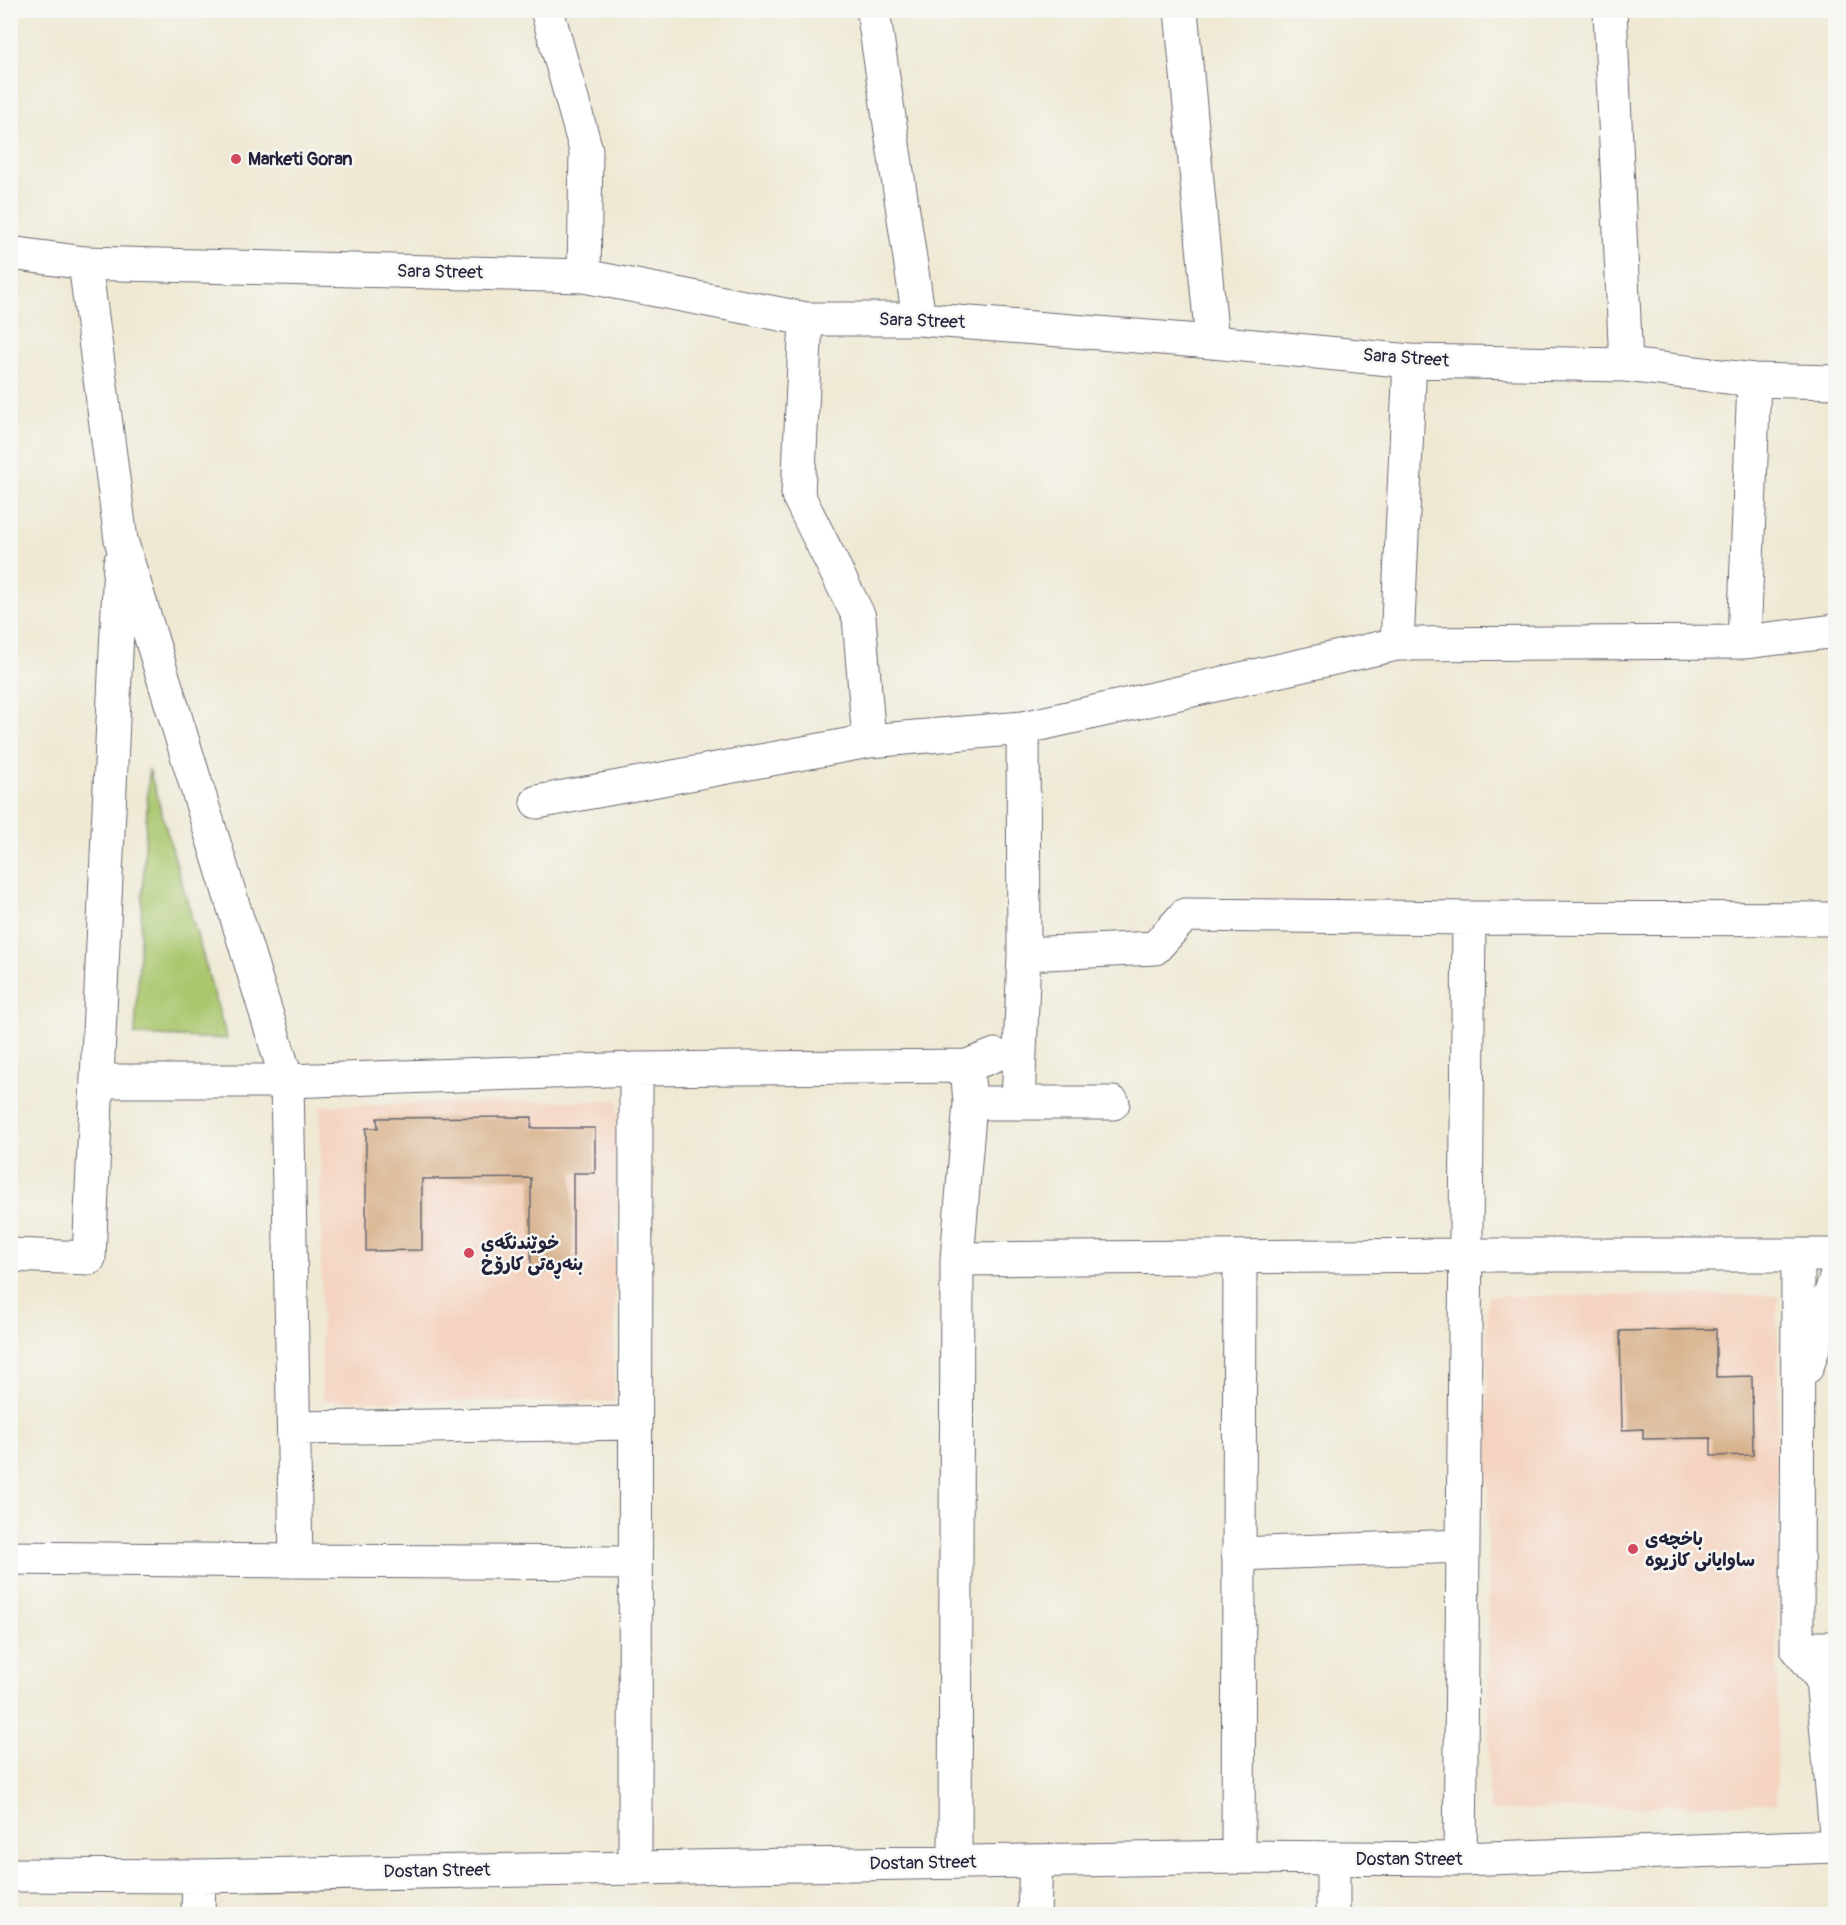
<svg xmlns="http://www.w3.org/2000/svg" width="1846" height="1925" viewBox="0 0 1846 1925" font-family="Pangolin,'Playpen Sans Arabic',sans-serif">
<rect width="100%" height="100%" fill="#f6f6f2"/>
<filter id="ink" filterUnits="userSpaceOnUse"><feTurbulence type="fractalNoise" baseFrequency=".0167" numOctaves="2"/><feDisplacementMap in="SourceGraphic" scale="12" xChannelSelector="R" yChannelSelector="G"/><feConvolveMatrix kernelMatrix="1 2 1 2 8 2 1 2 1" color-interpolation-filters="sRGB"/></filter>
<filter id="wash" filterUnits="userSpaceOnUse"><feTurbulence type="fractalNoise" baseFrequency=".008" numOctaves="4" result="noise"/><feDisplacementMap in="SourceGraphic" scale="24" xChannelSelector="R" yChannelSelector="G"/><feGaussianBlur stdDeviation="1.35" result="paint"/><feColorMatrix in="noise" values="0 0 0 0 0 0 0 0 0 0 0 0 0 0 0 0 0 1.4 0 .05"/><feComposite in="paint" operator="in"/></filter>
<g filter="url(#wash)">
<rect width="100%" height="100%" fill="#efe9d4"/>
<path fill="#f4d3c0" d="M618,1100L614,1402L322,1401L320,1106Z
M1778,1295L1777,1803L1489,1811L1487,1296Z"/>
<path fill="#aac76e" stroke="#667454" stroke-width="1.5" d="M149,769L227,1039L135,1035Z"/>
<g id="blocks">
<path fill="#d7b08a" d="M532,1117L531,1128H595V1173H573V1271H531V1178L422,1179V1250L366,1251V1128H378L377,1118Z
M1716,1329V1377L1752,1376L1753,1455L1711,1456V1438L1643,1439V1429L1622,1430L1620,1331Z"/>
</g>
</g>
<g filter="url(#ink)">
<use href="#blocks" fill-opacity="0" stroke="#6a6871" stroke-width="1.5"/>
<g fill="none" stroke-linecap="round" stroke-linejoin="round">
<g stroke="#6a6871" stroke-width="35">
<path id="street" d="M547,10L586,150L584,276
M873,10L919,319
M1181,10L1212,342
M1610,10L1626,365
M10,253L85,263L584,276L806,319H919L1212,342L1410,361L1626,365L1754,380L1836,382
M85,263L121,540L287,1081H97
M806,319L798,495L859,617L869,741
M1744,642L1754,380
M1397,644L1744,642L1836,631
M1023,728L1397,644L1410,361
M537,802L869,741L1023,728L1024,954L1018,1103
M1024,954L1155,948L1185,915L1469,918L1836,919
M970,1103H1113
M10,1255L89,1258L120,563
M1798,1255L1797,1648L1822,1679L1836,1833
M957,1259L1466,1255H1836
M1807,1367L1836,1277
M294,1428L635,1423
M1238,1554L1463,1546
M10,1558L296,1561L287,1081L636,1069L967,1066L995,1055
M296,1561L635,1563
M1797,1648H1836
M1238,1857L1240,1257
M1460,1859L1469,918
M955,1862L957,1259L970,1103L967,1066
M635,1867L636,1069
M10,1875L199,1876L1238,1857L1460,1859L1836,1846
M198,1914L199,1876
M1034,1914L1036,1861
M1333,1914V1858"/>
</g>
<use href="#street" stroke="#fff" stroke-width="33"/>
</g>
</g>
<g fill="#d1495b" stroke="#f6f6f2" stroke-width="2">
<circle cx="236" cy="159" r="6"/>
<circle cx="469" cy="1253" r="6"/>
<circle cx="1633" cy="1549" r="6"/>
</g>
<g text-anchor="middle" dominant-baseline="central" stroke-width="5" stroke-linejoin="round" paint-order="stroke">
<g font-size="18" font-weight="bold" fill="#22223b" stroke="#f6f6f2" text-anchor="start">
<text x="248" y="159">Marketi Goran</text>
<text x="481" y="1243">خوێندنگەی<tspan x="481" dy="21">بنەڕەتی کارۆخ</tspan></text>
<text x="1645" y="1539">باخچەی<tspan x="1645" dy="21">ساوایانی کازیوە</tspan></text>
</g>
<g font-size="18" fill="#22223b" stroke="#f6f6f2">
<text transform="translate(440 272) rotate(1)">Sara Street</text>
<text transform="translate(922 321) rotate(2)">Sara Street</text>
<text transform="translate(1406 358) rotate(4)">Sara Street</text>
<text x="1409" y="1859">Dostan Street</text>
<text transform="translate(923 1863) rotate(-1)">Dostan Street</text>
<text transform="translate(437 1871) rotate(-1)">Dostan Street</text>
</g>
</g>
<rect width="1846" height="1925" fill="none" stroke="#f6f6f2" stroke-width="36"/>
</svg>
